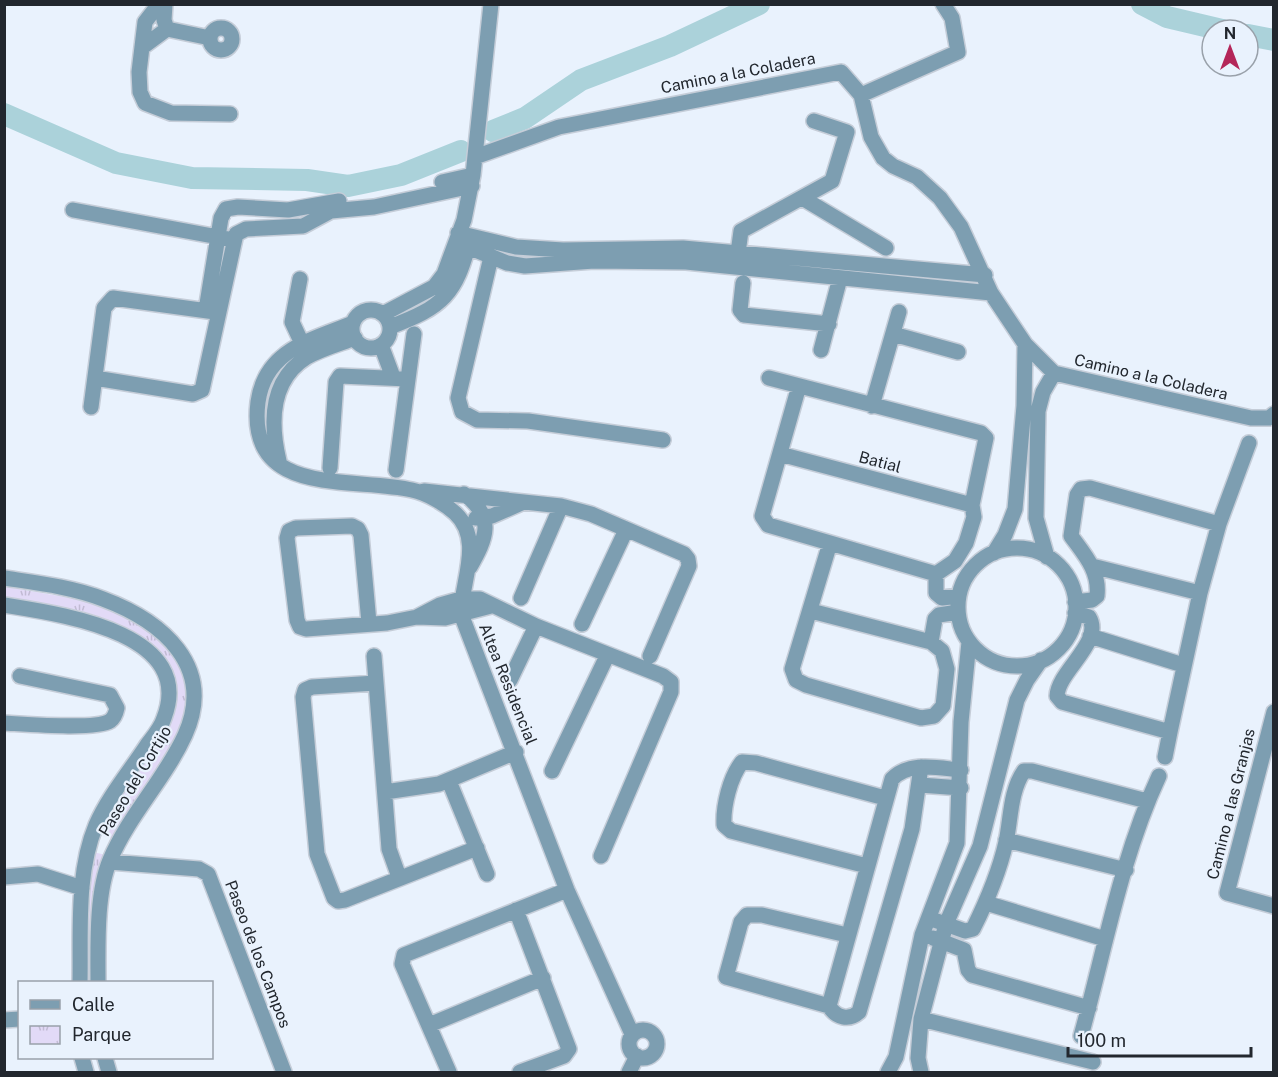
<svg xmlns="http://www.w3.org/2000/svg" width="1278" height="1077" viewBox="0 0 1278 1077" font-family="'Public Sans',sans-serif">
<defs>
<pattern id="park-tufts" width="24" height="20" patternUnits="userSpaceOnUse" patternTransform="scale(1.5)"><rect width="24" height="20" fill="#e2daf7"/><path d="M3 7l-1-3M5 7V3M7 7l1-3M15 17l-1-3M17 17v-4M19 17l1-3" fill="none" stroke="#c2bbd4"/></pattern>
</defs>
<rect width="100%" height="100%" fill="#e9f2fd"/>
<path fill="url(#park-tufts)" d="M4,586C64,599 144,601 178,660C189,679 191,699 185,721C178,750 136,806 118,834L110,838L103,836L102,825C116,800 133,776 150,752C156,742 166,732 171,721C190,678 153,641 117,624C86,608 39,604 5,598Z
M93,852L106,855L93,982H85L88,890Z"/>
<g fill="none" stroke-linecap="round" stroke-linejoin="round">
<path stroke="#abd2da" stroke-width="22" d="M1142,4L1167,17L1222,30
M1248,35L1274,40
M4,114L116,163L192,178L307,180L348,186L401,175L461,151
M493,131L525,118L581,80L670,46L759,4"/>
<g stroke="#c5cdd8" stroke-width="18">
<path id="minor" d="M159,4L145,22L139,72L140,92L145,103L171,113L230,114
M210 39a11 11 0 1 1 22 0a11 11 0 1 1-22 0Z
M167,29L210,38
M144,46L167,29L164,20L165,4
M861,95L958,52L952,18L943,4
M475,157L559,127L841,72L861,95L871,137L883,158L893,166L917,177L940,198L961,227L991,293L1025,344L1054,373L1251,418H1269L1274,414
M442,182L473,175
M804,199L886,248
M73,210L229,239
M458,233L516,247L563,250L683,248L985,275
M456,242L507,263L525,266L594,261L686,262L991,293
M738,253L741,231L832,181L847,132L814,121
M491,257L458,398L462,412L477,420L528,421L663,440
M300,279L292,322L306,352
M743,283L740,310L744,315L829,324
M206,310L221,218L226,209L238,207L288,210L339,201
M352 329a19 19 0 1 1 38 0a19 19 0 1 1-38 0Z
M383,314L434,287L444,274L464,220L473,175L491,4
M353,323C311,340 265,350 258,402C246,499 353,476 412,490C426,493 444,503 455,513C484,540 461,582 461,614L567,890L632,1034
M390,327C443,307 456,295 470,239
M893,334L958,352
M381,345L393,377
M821,350L840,278
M95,378L193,394L202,390L236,234L246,229L303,226L331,211L374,207L472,186
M769,378L981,433L986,438L972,505L974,517L966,543L955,561L936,574L830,543L792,669L796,680L806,685L921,718L934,716L943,706L947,669L942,651L931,642L811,611
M799,386L762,516L768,525L830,543
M872,406L899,312
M91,407L104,308L113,298L215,312
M780,454L972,505
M279,461C270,423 270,380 307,357C321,349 339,344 355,338
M330,468L336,382L340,376L408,379
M396,470L414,334
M424,491L561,506L591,514L684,554L688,559L689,566L650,656
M464,494C496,517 486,539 470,567
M476,518L492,516L524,502
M958 607a59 59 0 1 1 118 0a59 59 0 1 1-118 0Z
M994,553L1005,535L1015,509L1024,406L1025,344
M1047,557L1036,518L1038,411L1043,392L1054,373
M1092,566L1200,593
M936,574V593L942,598L959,596
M4,578C37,583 72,587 103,599C162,621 216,666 185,735C165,779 129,815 110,860C96,893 98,946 98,982
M521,598L561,506
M1075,602L1092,600L1097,596C1100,571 1084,554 1071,536L1077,495L1081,489L1090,488L1219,524
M4,605C59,614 197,632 164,718C161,728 153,737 147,745C130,771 108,797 96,825C76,873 81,931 80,982
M1075,613L1089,617C1104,642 1058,671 1057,696L1062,702L1170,732L1200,593L1219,524L1249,443
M417,617L440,605L461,599H480L536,626L663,676L671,682V692L601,856
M369,623L361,535L358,529L352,526L296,528L289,531L287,538L297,620L300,627L306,629L387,623L417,617L445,618L491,606
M582,624L626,530
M1090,636L1183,665
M931,642L935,619L939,615L958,612
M374,656L389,849L399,877
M510,680L536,626
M376,683L312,687L305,690L303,697L317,854L334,898L338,901L345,900L477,848
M1274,712L1227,893L1274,906
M4,723C24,724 96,730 110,721C114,718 116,713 117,708L110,695L20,676
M1165,757L1170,732
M552,771L607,656
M449,781L487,874
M920,785L961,788
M385,792L439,784L516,752
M1006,840L1126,870
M110,862L199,869L208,874L284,1072
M867,866L731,831L724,825C723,806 730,777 742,762L756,763L885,798
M4,877L38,874L82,888
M986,903L1105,939
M516,910L569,1049L564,1056L520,1072
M937,921L965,931L973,929C987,901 999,873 1006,842C1011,819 1010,791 1024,771H1032L1147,801
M847,935L762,915H747L741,922L726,977L829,1006C836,1018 849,1021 859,1012L912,829L921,767
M933,938L964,950L968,970L972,975L1089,1008
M829,1006L892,779C909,761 938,768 961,770
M921,1019L1093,1062
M4,1020L20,1019
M429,1025L543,978
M629 1044a14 14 0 1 1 28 0a14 14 0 1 1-28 0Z
M1081,1036C1105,949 1121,858 1159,776
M82,1058L86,1072
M105,1058L109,1072
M449,1072L402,964L404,955L567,890
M629,1072L637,1056
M888,1072L896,1057L922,935L957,843L961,722L969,642
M921,1072L918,1058L921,1019L946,924L980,846L1017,700L1027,680L1041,660"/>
</g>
<use href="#minor" stroke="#7d9eb1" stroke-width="15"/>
</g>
<g text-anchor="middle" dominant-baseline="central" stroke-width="4.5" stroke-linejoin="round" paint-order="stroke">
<g font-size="16" fill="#22272e" stroke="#e9f2fd">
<text transform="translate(738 73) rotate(-11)">Camino a la Coladera</text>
<text transform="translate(1151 377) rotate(13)">Camino a la Coladera</text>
<text transform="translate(880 462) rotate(15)">Batial</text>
<text transform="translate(508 684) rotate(68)">Altea Residencial</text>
<text transform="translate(135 781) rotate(-59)">Paseo del Cortijo</text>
<text transform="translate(1231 804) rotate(-76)">Camino a las Granjas</text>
<text transform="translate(258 954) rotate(69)">Paseo de los Campos</text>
</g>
</g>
<rect width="1278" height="1077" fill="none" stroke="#22272e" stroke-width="12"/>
<rect x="18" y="981" width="195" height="78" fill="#e9f2fd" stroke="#99a1aa" stroke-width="1.5"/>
<rect x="30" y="1000" width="30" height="9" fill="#7d9eb1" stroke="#99a1aa" stroke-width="1.5"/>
<text x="72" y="1011" font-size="18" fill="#22272e">Calle</text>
<rect x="30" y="1026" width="30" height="18" fill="url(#park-tufts)" stroke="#99a1aa" stroke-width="1.5"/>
<text x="72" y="1041" font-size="18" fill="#22272e">Parque</text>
<g transform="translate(1230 48)"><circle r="28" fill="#e9f2fd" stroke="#99a1aa" stroke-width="1.5"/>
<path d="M0-4.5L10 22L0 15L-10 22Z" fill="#b42659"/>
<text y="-9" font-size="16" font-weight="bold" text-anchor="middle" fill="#22272e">N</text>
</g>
<path d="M1068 1047v9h183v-9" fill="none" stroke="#22272e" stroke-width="3"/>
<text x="1077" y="1047" font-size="18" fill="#22272e" stroke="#e9f2fd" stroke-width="4.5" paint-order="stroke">100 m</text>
</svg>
